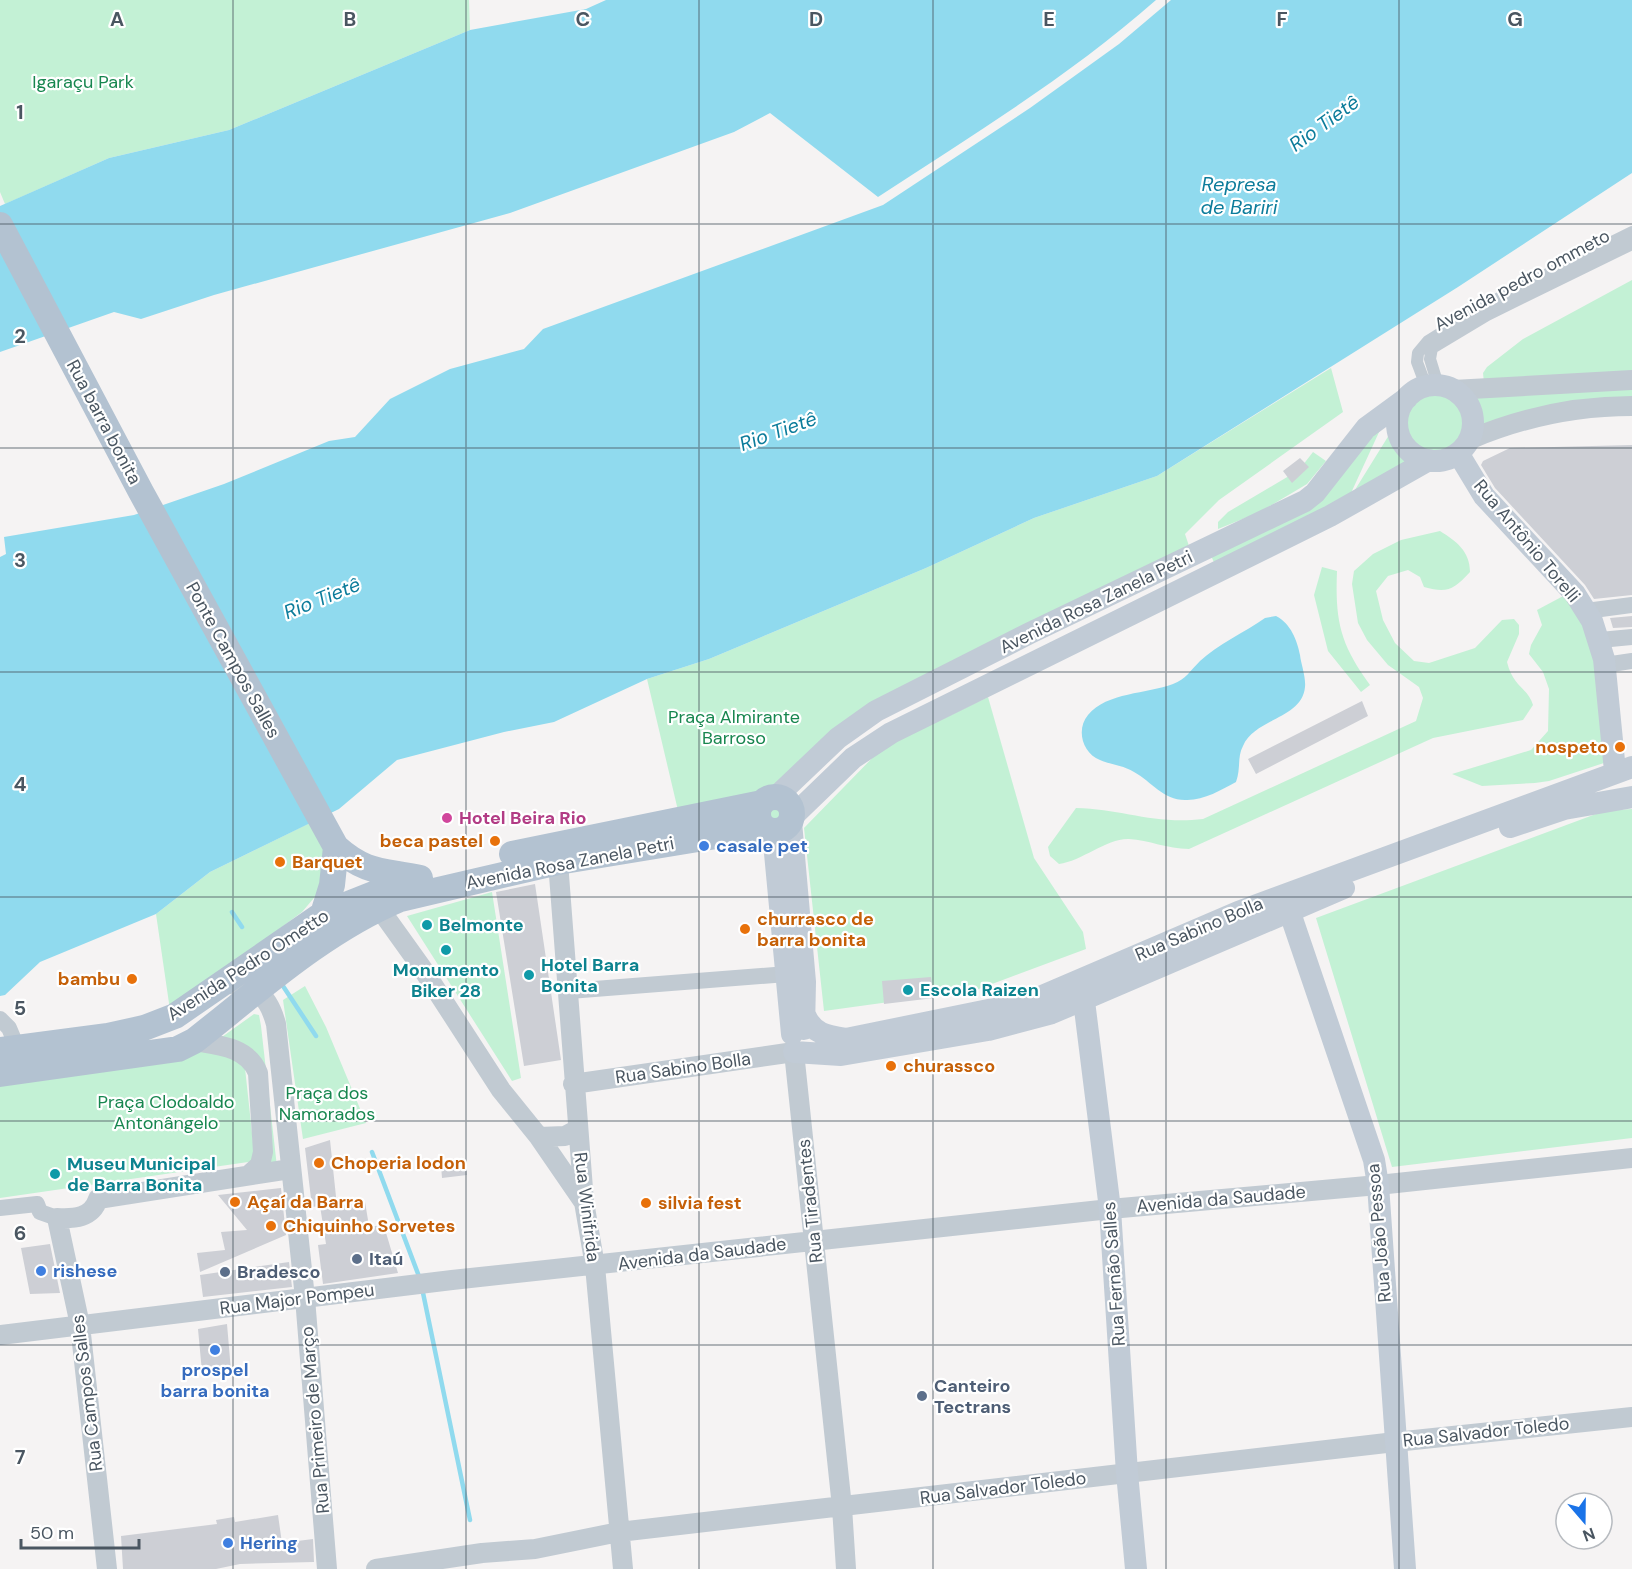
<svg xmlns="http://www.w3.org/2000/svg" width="1632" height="1569" viewBox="0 0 1632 1569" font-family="'DM Sans',sans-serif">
<rect width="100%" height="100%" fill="#f5f3f3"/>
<path fill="#c3f1d5" d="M0,0H469L470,30L229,130L109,158L5,204L0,192Z
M1632,280V376L1484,383L1483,373L1487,367L1523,339Z
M1331,368L1343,412L1219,500L1185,534L1191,552L881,704L766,797L680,819L647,679L709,659L926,568L1034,518L1157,476Z
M1632,386V402L1478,431L1479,420L1467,394Z
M1443,388C1448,391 1455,395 1459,399C1470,412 1464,436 1457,449C1448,452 1438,456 1429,455C1395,451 1395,401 1424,389C1429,387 1438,389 1443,388Z
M1380,430L1351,493L1216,567L1209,551L1299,509L1364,438Z
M1389,435L1400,436L1419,462L1353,493Z
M1313,452L1326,461L1307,484L1260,512L1218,529V522L1228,512L1299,470Z
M1440,531C1456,541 1470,551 1470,572C1454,589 1448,594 1424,587L1420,577L1408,570L1388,576L1376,591L1383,620L1395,643L1414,661L1429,663L1475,648L1502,620L1514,619L1519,625V634L1507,662C1513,687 1528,688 1533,705L1523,720L1433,738L1189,849C1167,849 1149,840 1129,839C1107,838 1082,861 1059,864L1050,856L1048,847L1076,808C1122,809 1155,825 1203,819L1416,721L1423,698L1419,687L1388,665L1367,640L1358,623L1352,584L1354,571L1373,554L1401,540Z
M1322,567L1337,571C1335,621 1340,644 1370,685L1361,692L1328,651L1314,595Z
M1567,594L1598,652L1607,762L1549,781L1535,783L1482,786L1452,774L1531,750L1548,731L1549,689L1543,672L1529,654L1531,645L1542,625L1537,610Z
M988,697L1034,858L1083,932L1086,949L976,990L824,1011L804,828L882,748Z
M782,801L789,809L782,829L759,813Z
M1632,809V1138L1392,1167L1316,918L1604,811Z
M316,820L328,842L325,885L302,912L170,1010L156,914L210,872Z
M492,892L521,1078L512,1081L407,916Z
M305,986L326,1027L366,1123L303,1139L283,1000Z
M254,1014L259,1015L261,1026L277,1167L260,1170V1069L215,1042Z
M174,1050L227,1052L245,1068L255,1161L0,1198V1077Z"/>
<path fill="#90daee" d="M606,0H1156C1071,75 973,135 878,197L770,113L734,132L510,213L214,295L141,319L114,312L0,352V206L109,158L229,130L470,30L586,9Z
M1171,0H1632V173L1458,287L1157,476L1034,518L926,568L709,659L647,679L554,722L504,732L397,760L339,809L210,872L156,914L40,962L5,995L0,996V557L6,554L4,537L134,515L224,484L329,441L355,437L390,399L450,369L524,349L543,329L883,205L1030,108L1119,44Z
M1276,616C1291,624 1297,640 1300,655C1301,664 1306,677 1305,687C1302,719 1255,718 1243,746C1237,757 1241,769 1236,782C1221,790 1203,801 1185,800C1163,800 1152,782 1134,772C1123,765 1111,765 1100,760C1082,753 1076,729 1088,715C1107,692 1147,694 1173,684C1186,679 1190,671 1200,661C1217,645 1245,632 1265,618Z"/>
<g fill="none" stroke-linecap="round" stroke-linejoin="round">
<path stroke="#90daee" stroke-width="4.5" d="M232,912L242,927
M281,983L316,1036
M372,1152L420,1279
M422,1288L470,1520"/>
</g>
<path fill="#cdcfd5" d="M1632,445V595L1594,599L1585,585L1495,488L1481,465L1483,461L1510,448Z
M1300,458L1309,467L1292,483L1283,471Z
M1632,616V627L1613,628L1610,618Z
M1362,701L1368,716L1256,774L1248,759Z
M535,884L561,1060L524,1066L496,892Z
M931,977L934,998L884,1004L882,981Z
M330,1140L337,1206L365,1202L369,1226H384L398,1273L323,1284L318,1245L326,1244L320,1206L312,1207L305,1148Z
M466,1163L467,1175L442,1178L441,1165Z
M281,1188L286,1235L200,1272L197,1253L225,1250L221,1232L247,1230L218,1195Z
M50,1244L60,1293L30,1294L21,1248Z
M289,1262L292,1287L203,1297L200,1275Z
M227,1324L231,1371L202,1372L198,1329Z
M278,1515L282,1543L313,1539L314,1562L240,1564L216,1569H123L121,1536L217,1524L216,1520L234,1517L235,1522Z"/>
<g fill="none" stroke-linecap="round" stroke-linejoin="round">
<path stroke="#c1cad2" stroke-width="12" d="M1438,385L1430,359L1432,348L1487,315L1632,244
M1426,386L1417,362L1418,353L1428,341L1491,302L1632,232"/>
<path stroke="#c1cad2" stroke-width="16" d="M1586,611L1632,605
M1600,640L1632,637
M1605,665L1632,661
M569,991L787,974
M0,1019L9,1028L17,1047
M0,1208L37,1204L40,1212L57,1218"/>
<path stroke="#c1cad2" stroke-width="20" d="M1453,390L1632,380
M1471,439C1523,417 1575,406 1632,406
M557,849L584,1202L595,1266L623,1569
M379,908L422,968L501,1090L539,1137L583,1201
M223,983C254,987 267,991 276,1024L305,1298L327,1569
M194,1041C218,1045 248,1047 258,1073L263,1152L260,1165L249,1175
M573,1084L794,1052L842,1507L846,1569
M539,1137L565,1136L578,1129
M0,1335L452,1280L1110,1209L1378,1185L1632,1158
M107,1569L80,1325L57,1218C74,1219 92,1218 98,1199L290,1169
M376,1569L482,1553L535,1549L619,1532L1395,1442L1632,1417"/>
<path stroke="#c1cbd6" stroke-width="22" d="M1397 423a38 38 0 1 1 76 0a38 38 0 1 1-76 0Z
M1458,453L1484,496L1575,594L1592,621L1604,659L1615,771
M776,797L838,738L876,711L1030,633L1305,501L1315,493L1366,428L1407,398
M793,816L853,758L891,733L1330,516L1429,460
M791,822L805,982L804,1029
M1510,827L1564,809L1632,797
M773,832L792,1034
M1289,910L1374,1160L1378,1185L1405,1569
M1082,985L1110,1209L1127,1473L1136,1569
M805,1015C813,1034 827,1036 846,1039L1028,1002L1238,912L1632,767
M794,1052L841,1055L988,1030L1052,1013L1344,888"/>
<path stroke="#b3c2d1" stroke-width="26" d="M0,225L141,492L336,847C366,874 383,870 420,878
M758 814a17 17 0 1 1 34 0a17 17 0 1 1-34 0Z
M512,854L762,803
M323,914L332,885L336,847
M0,1050L108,1036L144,1028L175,1016L323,914L396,885
M0,1074L178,1049L194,1041C259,990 324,931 400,899L558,862L764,828"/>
</g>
<path fill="none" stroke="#4a5661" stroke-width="1.5" stroke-opacity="0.55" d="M233,0V1569M466,0V1569M699,0V1569M933,0V1569M1166,0V1569M1399,0V1569M0,224H1632M0,448H1632M0,672H1632M0,897H1632M0,1121H1632M0,1345H1632"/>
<g fill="#e8710a" stroke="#fff" stroke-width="2">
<circle cx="1620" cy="747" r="6"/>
<circle cx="495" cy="841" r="6"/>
<circle cx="280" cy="862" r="6"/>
<circle cx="745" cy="929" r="6"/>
<circle cx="132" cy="979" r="6"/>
<circle cx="891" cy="1066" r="6"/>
<circle cx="319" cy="1163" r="6"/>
<circle cx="235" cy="1202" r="6"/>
<circle cx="646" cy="1203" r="6"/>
<circle cx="271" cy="1226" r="6"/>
</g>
<circle fill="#d1479c" stroke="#fff" stroke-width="2" cx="447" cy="818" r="6"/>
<g fill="#3f7fe0" stroke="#fff" stroke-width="2">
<circle cx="704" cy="846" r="6"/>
<circle cx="41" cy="1271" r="6"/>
<circle cx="215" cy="1350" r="6"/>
<circle cx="228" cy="1543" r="6"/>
</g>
<g fill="#0f9aa8" stroke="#fff" stroke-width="2">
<circle cx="427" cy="925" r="6"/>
<circle cx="446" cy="950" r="6"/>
<circle cx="529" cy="975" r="6"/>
<circle cx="908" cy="990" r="6"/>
<circle cx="55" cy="1174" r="6"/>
</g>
<g fill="#5c6f8a" stroke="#fff" stroke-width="2">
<circle cx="357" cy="1259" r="6"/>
<circle cx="225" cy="1272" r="6"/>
<circle cx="922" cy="1396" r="6"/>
</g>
<g text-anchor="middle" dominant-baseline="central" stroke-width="4.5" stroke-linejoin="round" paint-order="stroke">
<g font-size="18" fill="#17864f" stroke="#fff">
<text x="83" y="82">Igaraçu Park</text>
<text x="734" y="717">Praça Almirante<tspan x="734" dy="21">Barroso</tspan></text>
<text x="327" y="1093">Praça dos<tspan x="327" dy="21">Namorados</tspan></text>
<text x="166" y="1102">Praça Clodoaldo<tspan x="166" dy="21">Antonângelo</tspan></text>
</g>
<g font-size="18" fill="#4a5661" stroke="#fff">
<text transform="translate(1522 280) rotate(-28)">Avenida pedro ommeto</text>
<text transform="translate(104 422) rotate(62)">Rua barra bonita</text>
<text transform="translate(1527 541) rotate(50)">Rua Antônio Torelli</text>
<text transform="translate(1096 602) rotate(-26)">Avenida Rosa Zanela Petri</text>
<text transform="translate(233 660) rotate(61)">Ponte Campos Salles</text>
<text transform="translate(570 863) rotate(-11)">Avenida Rosa Zanela Petri</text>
<text transform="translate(1199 929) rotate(-23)">Rua Sabino Bolla</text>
<text transform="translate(248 965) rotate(-33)">Avenida Pedro Ometto</text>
<text transform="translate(683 1068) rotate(-8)">Rua Sabino Bolla</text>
<text transform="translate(1221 1199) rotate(-5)">Avenida da Saudade</text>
<text transform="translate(810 1201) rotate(-96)">Rua Tiradentes</text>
<text transform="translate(587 1207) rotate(83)">Rua Winifrida</text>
<text transform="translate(1379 1233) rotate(-95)">Rua João Pessoa</text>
<text transform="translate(702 1254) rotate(-7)">Avenida da Saudade</text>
<text transform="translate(1114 1274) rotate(-94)">Rua Fernão Salles</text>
<text transform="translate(297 1299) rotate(-7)">Rua Major Pompeu</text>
<text transform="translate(87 1393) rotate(-97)">Rua Campos Salles</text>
<text transform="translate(315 1420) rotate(-95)">Rua Primeiro de Março</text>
<text transform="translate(1486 1432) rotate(-6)">Rua Salvador Toledo</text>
<text transform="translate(1003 1488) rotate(-7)">Rua Salvador Toledo</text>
</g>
<g font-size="18" font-weight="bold" fill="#c56008" stroke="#fff" text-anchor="start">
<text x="1608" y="747" text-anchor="end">nospeto</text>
<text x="483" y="841" text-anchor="end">beca pastel</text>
<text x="292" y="862">Barquet</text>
<text x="757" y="919">churrasco de<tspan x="757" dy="21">barra bonita</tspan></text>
<text x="120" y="979" text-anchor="end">bambu</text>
<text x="903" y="1066">churassco</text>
<text x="331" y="1163">Choperia lodon</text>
<text x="247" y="1202">Açaí da Barra</text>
<text x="658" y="1203">silvia fest</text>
<text x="283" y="1226">Chiquinho Sorvetes</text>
</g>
<g font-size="18" font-weight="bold" fill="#b23c85" stroke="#fff" text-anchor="start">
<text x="459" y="818">Hotel Beira Rio</text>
</g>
<g font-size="18" font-weight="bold" fill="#366cbe" stroke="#fff" text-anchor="start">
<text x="716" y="846">casale pet</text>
<text x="53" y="1271">rishese</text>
<text x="215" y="1370" text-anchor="middle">prospel<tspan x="215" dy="21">barra bonita</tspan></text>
<text x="240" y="1543">Hering</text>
</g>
<g font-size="18" font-weight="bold" fill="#0d838f" stroke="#fff" text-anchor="start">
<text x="439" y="925">Belmonte</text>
<text x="541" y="965">Hotel Barra<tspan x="541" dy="21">Bonita</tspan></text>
<text x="446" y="970" text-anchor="middle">Monumento<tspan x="446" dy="21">Biker 28</tspan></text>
<text x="920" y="990">Escola Raizen</text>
<text x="67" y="1164">Museu Municipal<tspan x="67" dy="21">de Barra Bonita</tspan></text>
</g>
<g font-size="18" font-weight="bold" fill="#4e5e75" stroke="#fff" text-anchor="start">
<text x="369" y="1259">Itaú</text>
<text x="237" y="1272">Bradesco</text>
<text x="934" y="1386">Canteiro<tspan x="934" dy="21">Tectrans</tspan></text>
</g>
<g font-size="20" font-style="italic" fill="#0c7c9b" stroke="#fff">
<text transform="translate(1324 123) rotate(-36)">Rio Tietê</text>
<text x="1239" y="184">Represa<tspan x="1239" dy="23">de Bariri</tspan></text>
<text transform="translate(778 431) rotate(-20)">Rio Tietê</text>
<text transform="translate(322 598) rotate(-22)">Rio Tietê</text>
</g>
</g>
<g font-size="20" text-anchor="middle" font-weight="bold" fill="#4a5661" stroke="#fff" stroke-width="4.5" stroke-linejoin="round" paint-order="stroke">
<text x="117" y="26">A</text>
<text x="350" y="26">B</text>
<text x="583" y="26">C</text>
<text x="816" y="26">D</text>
<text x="1049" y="26">E</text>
<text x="1282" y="26">F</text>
<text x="1515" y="26">G</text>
<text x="20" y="119">1</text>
<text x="20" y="343">2</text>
<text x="20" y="567">3</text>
<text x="20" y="791">4</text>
<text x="20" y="1015">5</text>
<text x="20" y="1240">6</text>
<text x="20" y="1464">7</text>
</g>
<g transform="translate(1584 1521) rotate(160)"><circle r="28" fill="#ffffff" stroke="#b7bbc0" stroke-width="1.5"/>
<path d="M0-4.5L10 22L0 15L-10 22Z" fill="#1a73e8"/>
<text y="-9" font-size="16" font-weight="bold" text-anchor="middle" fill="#4a5661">N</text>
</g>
<path d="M21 1539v9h118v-9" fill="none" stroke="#4a5661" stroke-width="3"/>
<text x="30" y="1539" font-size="18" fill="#4a5661" stroke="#ffffff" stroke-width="4.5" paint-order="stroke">50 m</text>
</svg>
